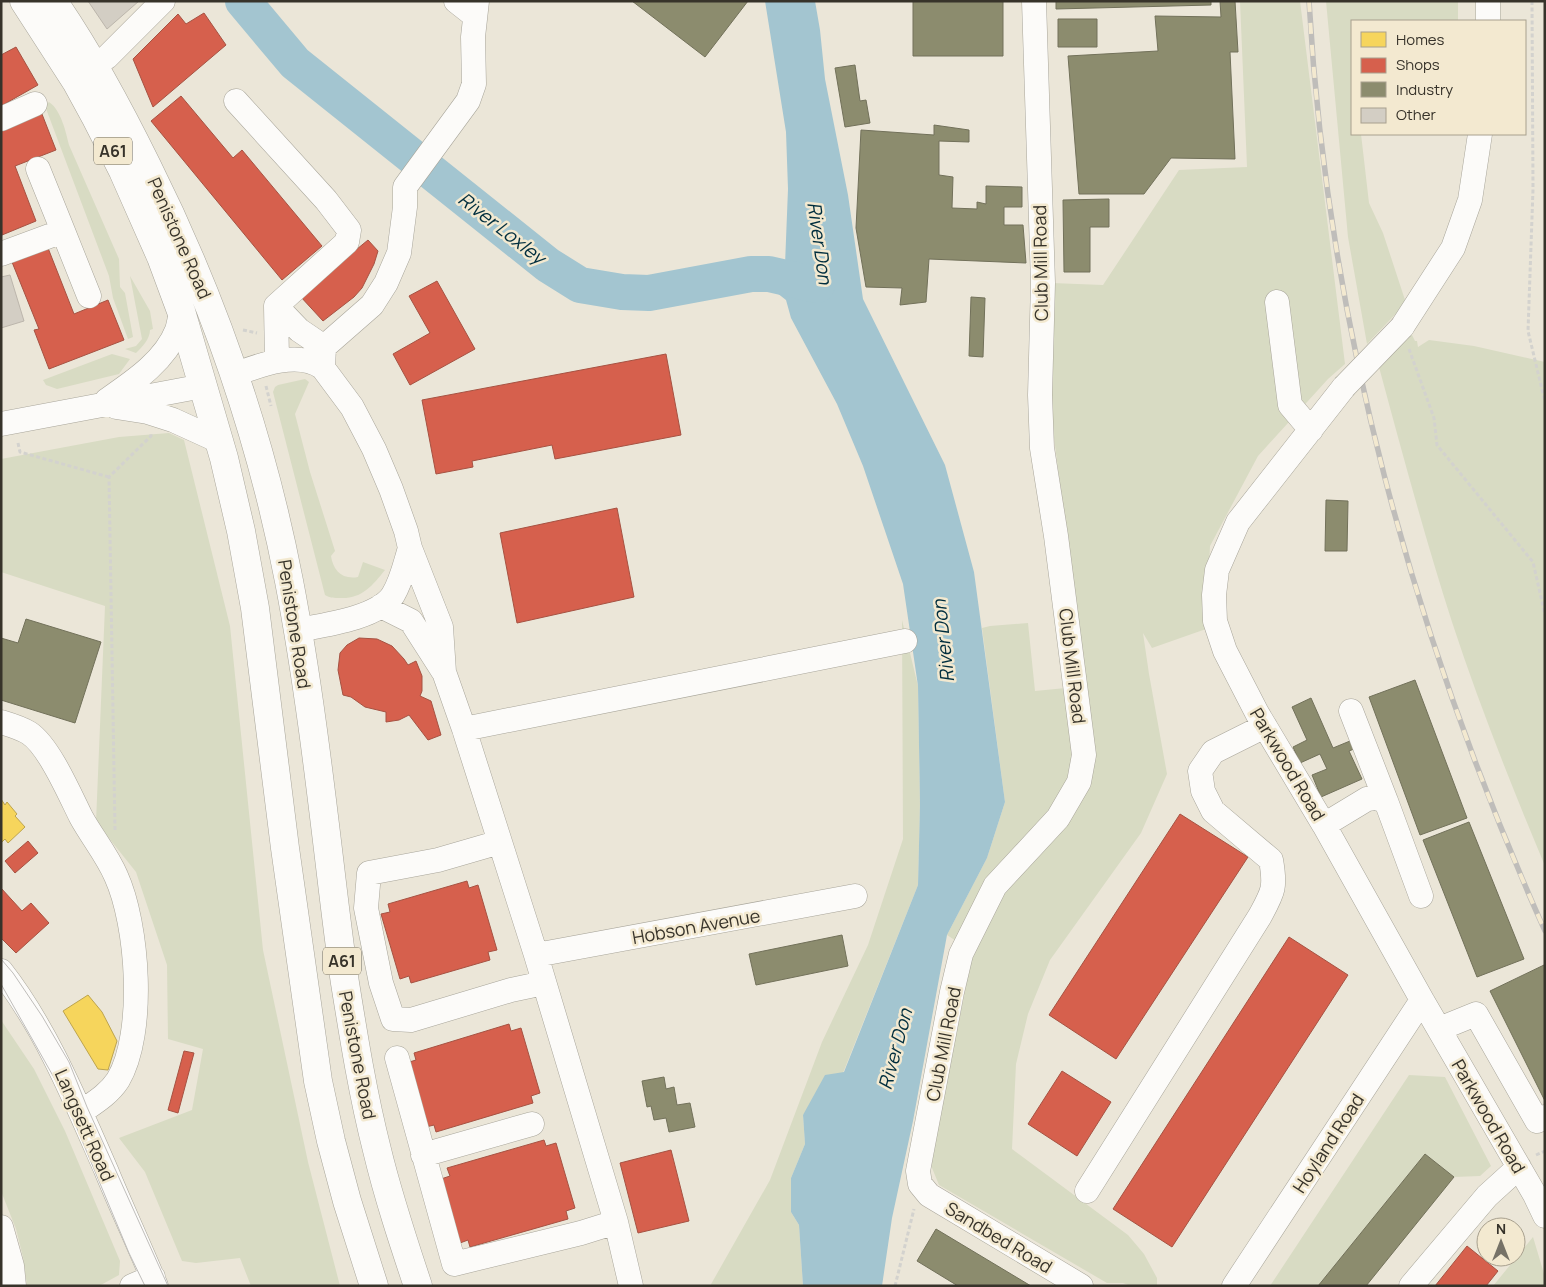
<svg xmlns="http://www.w3.org/2000/svg" width="1546" height="1287" viewBox="0 0 1546 1287" font-family="Manrope,sans-serif">
<rect width="100%" height="100%" fill="#ebe6d8"/>
<path fill="#d8dbc3" d="M1240,1H1300L1345,364L1328,379L1258,456L1210,546L1206,629L1152,648L1143,633L1149,674L1167,774L1141,833L1050,960L1028,1014L1016,1064L1012,1149L1128,1235L1144,1254L1157,1278V1286H1131L1123,1283H1107L939,1185L930,1163L973,952L947,935L987,858L1005,802L982,628L990,626L1028,623L1035,691L1086,686L1048,391L1052,283L1103,285L1179,170L1247,167Z
M1326,1H1458V21H1352V134H1361L1369,203L1383,233L1406,303L1367,344L1348,237Z
M49,102C61,110 66,132 69,145L119,259L120,287L125,293L133,337L128,339L113,298L109,276L45,106Z
M130,276L150,311L153,329L150,330C150,339 142,347 136,353L125,349L136,346L142,339Z
M1411,333L1415,341H1417L1418,347L1429,340L1474,346L1545,362V866C1511,785 1479,704 1452,622C1425,538 1402,452 1379,367Z
M112,354L130,359L119,374L57,389L46,385L43,380Z
M305,379L309,382L295,414L310,472L335,551L331,556C333,570 342,580 358,577L363,562L385,570C372,586 362,599 340,598C334,598 330,598 325,595L273,392L275,387L278,385Z
M169,433L184,440L230,626L263,950L308,1162L340,1286H251L240,1258L196,1263L182,1261L145,1172L119,1138L192,1110L203,1049L168,1039L167,965L136,872L96,822L105,606L1,572V459L119,437Z
M902,620L918,686L920,804L918,885L843,1073L803,1115L805,1144L791,1178V1212L799,1225L803,1286H710L770,1180L822,1042L868,945L903,839Z
M1,1020L34,1069L65,1131L120,1261L119,1275L99,1286H27L23,1257L16,1229L1,1191Z
M1409,1075L1445,1077L1491,1166L1480,1176L1454,1177L1425,1154L1318,1286H1270Z
M1533,1237L1545,1277V1286H1493Z"/>
<path fill="#a3c5d0" d="M765,1H815L820,30L825,79L848,195L863,299L945,465L974,572L1005,802L987,858L947,935L913,1121L892,1218L882,1286H803L799,1225L791,1212V1178L805,1144L803,1115L825,1075L844,1072L918,885L920,804L918,686L903,584L863,466L837,404L791,318L786,300L772,289L769,265H785L788,189L786,132Z"/>
<path fill="#f6d55c" stroke="#bda44d" d="M1,799L5,805L7,802L17,814L15,816L25,827L8,843L5,839L1,843Z
M88,995L102,1012L117,1041L108,1070L98,1069L63,1011Z"/>
<path fill="#d6604d" stroke="#a65242" d="M204,13L226,45L153,107L133,59L178,14L186,24Z
M16,47L38,85L1,106V55Z
M181,96L233,158L242,150L322,246L282,280L151,121Z
M40,109L56,150L15,166L36,221L2,235L1,124Z
M368,240L378,251L374,264L362,288L354,297L323,321L300,296Z
M48,248L74,314L108,300L124,340L49,369L34,330L39,329L12,262Z
M437,281L475,349L410,385L393,354L430,333L409,296Z
M666,354L681,435L555,459L552,445L472,461L473,467L436,474L422,400Z
M617,508L634,597L517,623L500,533Z
M359,638L377,639L392,646L404,659L408,665L416,661L422,676V691L420,696L431,701L441,735L428,740L409,715L399,720L386,722V712L365,707L351,697L343,695L338,670L340,653L347,645Z
M1180,814L1248,857L1116,1059L1049,1015Z
M28,841L38,853L15,873L5,861Z
M467,881L469,888L478,885L497,950L488,952L490,960L411,983L409,976L400,979L381,914L390,912L388,904Z
M1,888L22,911L31,903L49,923L16,953L1,938Z
M1289,937L1348,975L1172,1247L1113,1209Z
M509,1024L511,1031L521,1028L540,1093L531,1096L533,1103L436,1132L434,1125L426,1127L406,1063L416,1060L414,1053Z
M184,1051L194,1053L178,1113L168,1110Z
M1062,1071L1111,1102L1077,1156L1028,1124Z
M544,1140L546,1146L556,1143L575,1208L566,1211L568,1219L470,1247L468,1240L460,1243L441,1179L450,1176L447,1168Z
M671,1150L689,1221L638,1233L620,1163Z
M1467,1246L1498,1271L1486,1286H1435Z"/>
<path fill="#8c8c6e" stroke="#72715a" d="M632,1H748L705,57Z
M913,1H1003V56H913Z
M1056,1H1211V5L1056,9Z
M1220,1H1235L1238,52H1230L1235,159L1171,158L1144,194H1079L1068,56L1158,51L1155,16L1221,17Z
M1058,19H1097V47H1058Z
M855,65L860,101L866,100L870,123L845,127L835,68Z
M934,125L969,130V142L939,141V175L953,177L952,208L977,209V202L986,204V186L1022,187V207H1004V225H1023L1026,263L929,259L926,302L900,305L902,288L866,287L856,228L861,130L934,135Z
M1109,199V227H1090V272H1064L1063,200Z
M971,297L985,298L983,357L969,356Z
M1326,500L1348,501L1347,551H1325Z
M26,619L101,642L75,723L1,700V638L18,643Z
M1415,680L1467,818L1420,835L1369,697Z
M1311,698L1333,748L1350,741L1354,749L1349,751L1362,779L1321,797L1312,775L1327,769L1320,754L1300,763L1293,747L1307,740L1292,707Z
M1469,822L1524,959L1477,977L1423,840Z
M842,935L848,966L756,985L749,954Z
M1544,965L1545,967V1101L1490,991Z
M664,1077L666,1089L674,1087L677,1105L690,1103L695,1127L669,1132L666,1118L654,1120L651,1106L647,1107L642,1081Z
M1425,1154L1454,1177L1366,1286H1318Z
M936,1229L1031,1286H958L917,1261Z"/>
<g fill="none" stroke-linecap="round" stroke-linejoin="round">
<path stroke="#a3c5d0" stroke-width="36" d="M243,1L295,63L548,265L580,285L622,292L649,293L751,274H769L817,285"/>
</g>
<path fill="#d3cec4" stroke="#bcb6ac" d="M88,1H139L107,29Z
M10,275L24,321L1,328V277Z"/>
<g fill="none" stroke-linecap="round" stroke-linejoin="round">
<g stroke="#a8a59a" stroke-width="25">
<path id="minor" d="M456,1L475,16
M1034,1L1043,283L1040,395L1042,448L1056,536L1084,755L1079,782L1058,818L995,886L961,954L952,992L918,1171L920,1184L929,1195L1081,1286
M1488,21V1
M94,66L107,57L163,1
M236,101L326,200L349,230L347,242L276,306
M1,119L35,104
M63,231L89,296
M1,254L63,231L38,169
M1277,302L1290,405L1311,430
M276,306L299,330L324,347
M276,306L277,360
M1402,327L1453,248L1470,200L1480,134
M323,368L324,347L372,305L386,283L399,253L405,207V187L468,101L474,84L473,37L477,1
M236,374C260,365 299,350 323,368L352,407L374,449L391,489L406,531L410,548L441,627L444,672L464,729L536,955L616,1222L631,1286
M1344,387L1238,522L1217,570L1214,595L1215,621L1225,651L1257,713L1324,825L1422,1000L1535,1195L1545,1216
M107,400C133,382 165,361 177,330C179,324 180,317 181,311
M116,407L148,412L173,420L219,441
M1,424L203,386
M381,606L411,621L443,671
M298,630C324,625 378,618 393,595C402,580 405,564 410,548
M1351,711L1386,801
M1,722C11,725 21,728 29,733C49,746 70,795 81,817C92,837 107,855 116,876C138,924 146,1033 118,1080C109,1094 94,1103 81,1112
M464,729L905,641
M1324,825L1367,799L1375,798L1386,801L1421,896
M500,842L438,860L369,873L366,908L381,983L393,1019L411,1020L511,990L544,983
M536,955L855,896
M1,971C47,1030 76,1102 106,1170C122,1209 140,1247 156,1286
M1439,1029L1476,1014L1537,1121L1545,1117
M397,1058L454,1264L581,1233L616,1222
M423,1155L532,1124
M1087,1191L1260,916C1273,892 1276,888 1271,860L1213,811L1203,791L1200,771L1213,752L1265,726
M1,1227L12,1266L14,1286
M132,1286L153,1277
M1234,1286L1422,1000
M1411,1286L1487,1196L1519,1167"/>
</g>
<g stroke="#a8a59a" stroke-width="29">
<path id="highway" d="M24,1L77,83L95,116L123,171L161,257L181,311L224,458L241,531L255,608L285,848L318,1081L331,1141L347,1201L374,1286
M53,1C89,53 119,109 147,166C213,298 261,436 289,581C308,680 320,782 332,883C336,916 340,950 345,983C354,1039 363,1095 377,1150C388,1196 403,1241 418,1286"/>
</g>
<path stroke="#d3d2ce" stroke-width="3" stroke-dasharray="4 2.5" stroke-linecap="butt" d="M1532,1L1533,189L1528,331L1545,402
M243,330L257,333
M1409,349L1434,418L1437,445L1533,562L1545,615
M266,386L271,406
M18,443L20,452L109,477
M115,830L109,477L151,436V434
M1536,1155L1545,1151
M895,1286L914,1209"/>
<use href="#minor" stroke="#fcfbf9" stroke-width="24"/>
<use href="#highway" stroke="#fcfbf9" stroke-width="28"/>
<path stroke="#bfbdba" stroke-width="1" d="M1,959L13,973L42,1016L69,1062L87,1107L168,1286
M1,984L61,1090L129,1253L145,1286"/>
<g stroke="#bfbdba" stroke-width="5.5">
<path id="rail" d="M1309,1C1327,323 1414,638 1545,931"/>
</g>
<use href="#rail" stroke="#f3e9d0" stroke-width="4" stroke-dasharray="11" stroke-linecap="butt"/>
<g stroke="#a8a59a" stroke-width="25" stroke-linecap="butt">
<path id="minor-bridge" d="M1344,387L1402,327"/>
</g>
<use href="#minor-bridge" stroke="#fcfbf9" stroke-width="24"/>
</g>
<g text-anchor="middle" dominant-baseline="central" stroke-width="5" stroke-linejoin="round" paint-order="stroke">
<g fill="#f3e9d0" stroke="#6f6a5c" stroke-width="1">
<rect x="94" y="137.5" width="38" height="27" rx="4"/>
<rect x="323" y="947.5" width="38" height="27" rx="4"/>
</g>
<g font-size="16" font-weight="bold" fill="#37332a">
<text x="113" y="151">A61</text>
<text x="342" y="961">A61</text>
</g>
<g font-size="18" fill="#37332a" stroke="#f3e9d0">
<text transform="translate(180 238) rotate(66)">Penistone Road</text>
<text transform="translate(1040 263) rotate(-91)">Club Mill Road</text>
<text transform="translate(295 624) rotate(81)">Penistone Road</text>
<text transform="translate(1073 666) rotate(83)">Club Mill Road</text>
<text transform="translate(1288 764) rotate(59)">Parkwood Road</text>
<text transform="translate(696 926) rotate(-10)">Hobson Avenue</text>
<text transform="translate(943 1044) rotate(-79)">Club Mill Road</text>
<text transform="translate(358 1055) rotate(79)">Penistone Road</text>
<text transform="translate(1489 1116) rotate(60)">Parkwood Road</text>
<text transform="translate(85 1125) rotate(66)">Langsett Road</text>
<text transform="translate(1328 1143) rotate(-57)">Hoyland Road</text>
<text transform="translate(999 1237) rotate(31)">Sandbed Road</text>
</g>
<g font-size="19" font-style="italic" fill="#002e3e" stroke="#f3e9d0">
<text transform="translate(502 228) rotate(38)">River Loxley</text>
<text transform="translate(820 243) rotate(82)">River Don</text>
<text transform="translate(943 641) rotate(-96)">River Don</text>
<text transform="translate(895 1049) rotate(-75)">River Don</text>
</g>
</g>
<rect width="1546" height="1287" fill="none" stroke="#37332a" stroke-width="5"/>
<rect x="1351" y="20" width="175" height="115" fill="#f3e9d0" stroke="#a8a08e"/>
<rect x="1361" y="32" width="25" height="15" fill="#f6d55c" stroke="#a8a08e"/>
<text x="1396" y="45" font-size="15" fill="#37332a">Homes</text>
<rect x="1361" y="58" width="25" height="15" fill="#d6604d" stroke="#a8a08e"/>
<text x="1396" y="70" font-size="15" fill="#37332a">Shops</text>
<rect x="1361" y="82" width="25" height="15" fill="#8c8c6e" stroke="#a8a08e"/>
<text x="1396" y="95" font-size="15" fill="#37332a">Industry</text>
<rect x="1361" y="108" width="25" height="15" fill="#d3cec4" stroke="#a8a08e"/>
<text x="1396" y="120" font-size="15" fill="#37332a">Other</text>
<g transform="translate(1501 1242)"><circle r="24" fill="#f3e9d0" stroke="#a8a08e"/>
<path d="M0-4L9 19L0 12L-9 19Z" fill="#767267"/>
<text y="-8" font-size="14" font-weight="bold" text-anchor="middle" fill="#37332a">N</text>
</g>
</svg>
